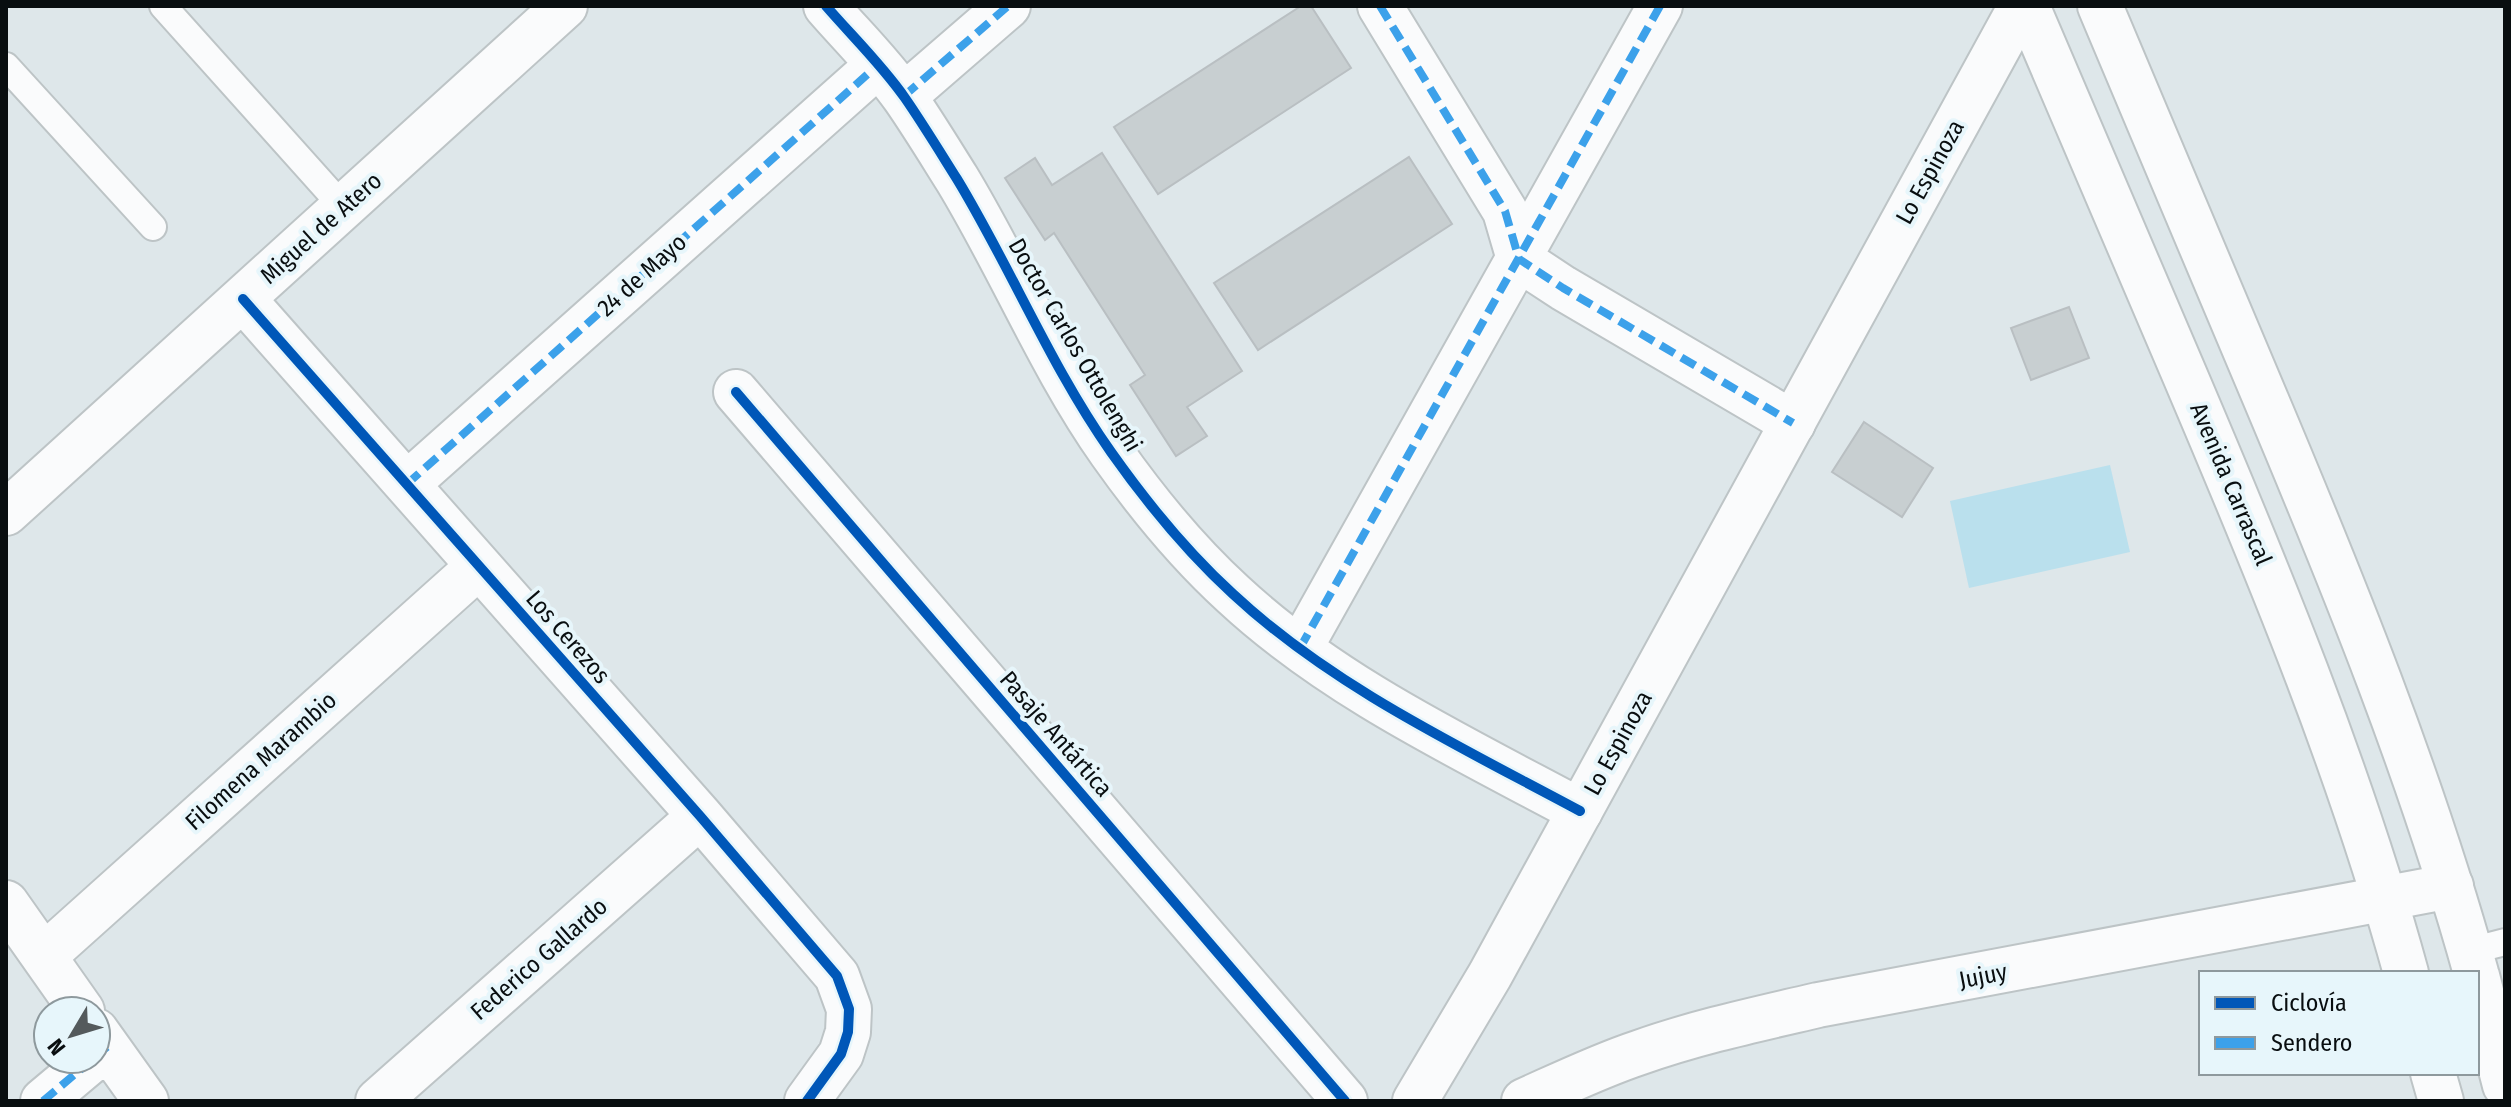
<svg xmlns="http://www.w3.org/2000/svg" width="2511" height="1107" viewBox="0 0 2511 1107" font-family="'Fira Sans Condensed',sans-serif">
<rect width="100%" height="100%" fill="#dee7ea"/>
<path fill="#bae0ed" d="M2110,465L2130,552L1969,588L1950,501Z"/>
<path fill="#c8cfd1" stroke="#b9bfc2" stroke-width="2" d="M1301,6H1311L1351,68L1158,194L1114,127Z
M1102,153L1242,371L1187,407L1207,436L1176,456L1130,385L1145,375L1054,233L1045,240L1005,178L1035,158L1052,185Z
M1409,157L1452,224L1258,350L1214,283Z
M2069,307L2089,358L2031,380L2011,328Z
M1864,422L1933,468L1902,517L1832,472Z"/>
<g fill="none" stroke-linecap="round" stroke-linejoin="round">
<g stroke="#bdc4c6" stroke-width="30">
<path id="service" d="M163,6L344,208
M6,66L153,227
M2470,951L2505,942"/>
</g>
<g stroke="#bdc4c6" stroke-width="48">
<path id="minor" d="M826,6C852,36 882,65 905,98C923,124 940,152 957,179C1011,268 1051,367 1111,452C1147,503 1187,552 1233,594C1333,687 1461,747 1580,811
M1380,6L1505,211L1519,259L1563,288L1793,423
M904,96L1008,6
M243,299L700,816L837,976L849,1009L848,1032L841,1054L807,1101
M736,392L1345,1101
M407,484L878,65
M6,513L565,6
M1300,648L1660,6
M6,903L82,1011
M44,956L479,566
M96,1031L146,1101
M43,1101L93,1059
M378,1101L700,816"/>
</g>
<g stroke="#bdc4c6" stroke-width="48">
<path id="secondary" d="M1415,1101L1490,975L2021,6
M1524,1101C1562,1084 1599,1066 1638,1053C1697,1032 1758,1019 1818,1005L2451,886"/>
</g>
<g stroke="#bdc4c6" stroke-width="48">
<path id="primary" d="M2027,6C2080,130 2133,254 2186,378C2269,573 2350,769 2406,973
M2100,6C2155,136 2209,266 2264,395C2344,585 2421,775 2476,973
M2477,976L2505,1085
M2433,1073L2441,1101"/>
</g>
<use href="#service" stroke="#fafbfc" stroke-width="26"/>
<use href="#minor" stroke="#fafbfc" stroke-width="44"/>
<use href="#secondary" stroke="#fafbfc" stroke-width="44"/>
<use href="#primary" stroke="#fafbfc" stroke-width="44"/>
<path stroke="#3ca1ea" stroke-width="8" stroke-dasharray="16 8" stroke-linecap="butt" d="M1380,6L1505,211L1519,259L1563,288L1793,423
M904,96L1008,6
M407,484L878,65
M1300,648L1660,6
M96,1056L107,1047
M43,1101L93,1059"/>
<g stroke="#e7f6fb" stroke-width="15">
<path id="cycleway" d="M826,6C852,36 882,65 905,98C923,124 940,152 957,179C1011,268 1051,367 1111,452C1147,503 1187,552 1233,594C1333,687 1461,747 1580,811
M243,299L700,816L837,976L849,1009L848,1032L841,1054L807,1101
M736,392L1345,1101"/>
</g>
<use href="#cycleway" stroke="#0057b8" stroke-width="10"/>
</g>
<g text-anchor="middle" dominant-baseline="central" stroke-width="8" stroke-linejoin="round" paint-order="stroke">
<g font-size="24" fill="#090e10" stroke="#e7f6fb">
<text transform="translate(1930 172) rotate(-61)">Lo Espinoza</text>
<text transform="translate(321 228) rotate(-42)">Miguel de Atero</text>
<text transform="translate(642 275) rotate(-42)">24 de Mayo</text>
<text transform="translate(1075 345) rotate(60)">Doctor Carlos Ottolenghi</text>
<text transform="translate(2231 484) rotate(67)">Avenida Carrascal</text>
<text transform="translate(568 637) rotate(49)">Los Cerezos</text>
<text transform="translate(1056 734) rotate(49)">Pasaje Antártica</text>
<text transform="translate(1618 743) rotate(-61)">Lo Espinoza</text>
<text transform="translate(261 761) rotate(-42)">Filomena Marambio</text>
<text transform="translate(539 959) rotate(-41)">Federico Gallardo</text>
<text transform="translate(1983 976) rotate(-11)">Jujuy</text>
</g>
</g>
<rect width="2511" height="1107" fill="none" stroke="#090e10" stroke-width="16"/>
<rect x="2199" y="971" width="280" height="104" fill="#e7f6fb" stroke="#8e999d" stroke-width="2"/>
<rect x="2215" y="997" width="40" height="12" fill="#0057b8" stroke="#8e999d" stroke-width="2"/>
<text x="2271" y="1011" font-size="24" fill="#090e10">Ciclovía</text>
<rect x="2215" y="1037" width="40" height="12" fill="#3ca1ea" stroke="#8e999d" stroke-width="2"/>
<text x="2271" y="1051" font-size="24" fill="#090e10">Sendero</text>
<g transform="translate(72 1035) rotate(232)"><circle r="38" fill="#e7f6fb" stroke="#8e999d" stroke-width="2"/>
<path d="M0-6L14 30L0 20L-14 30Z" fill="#545a5c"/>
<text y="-12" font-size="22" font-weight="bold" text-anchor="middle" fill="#090e10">N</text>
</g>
</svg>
